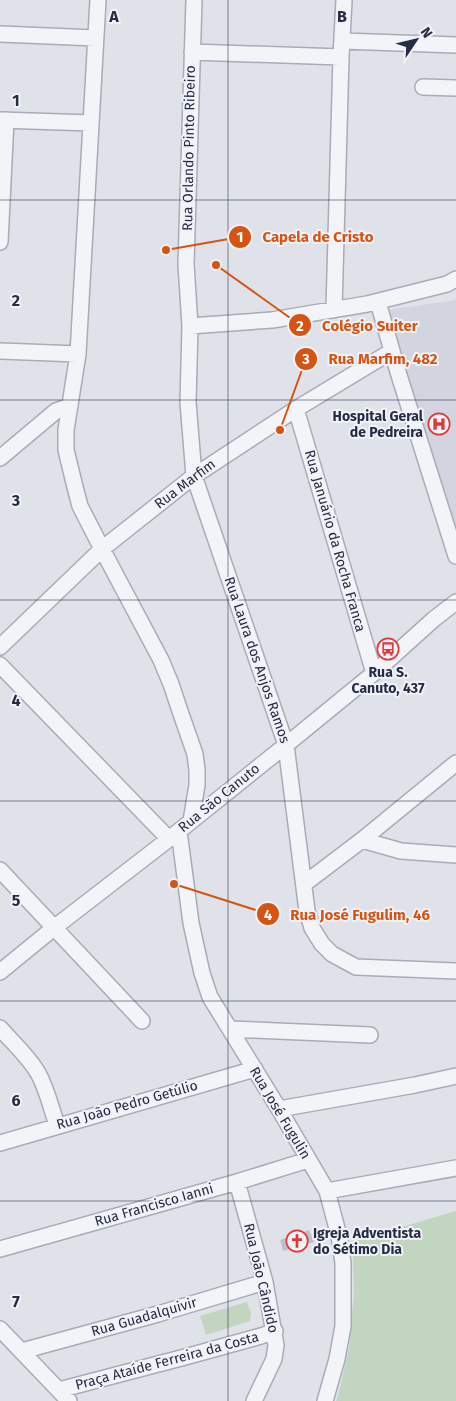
<svg xmlns="http://www.w3.org/2000/svg" width="456" height="1401" viewBox="0 0 456 1401" font-family="'Fira Sans',sans-serif">
<rect width="100%" height="100%" fill="#e0e2ea"/>
<path fill="#d2d4e0" d="M456,300V537L388,310Z"/>
<path fill="#c2d5c0" d="M456,1211V1401H336L339,1392L349,1348L354,1293L353,1258L358,1240Z
M247,1302L251,1313L250,1321L206,1335L200,1316Z"/>
<path fill="#bcc0ce" d="M309,1230L314,1242L283,1251L280,1240Z"/>
<g fill="none" stroke-linecap="round" stroke-linejoin="round">
<g stroke="#a8abb8" stroke-width="18">
<path id="minor" d="M98,0L78,354L66,430V450L75,487L80,506L102,549L161,660L171,684L181,714L195,754L197,770V785L191,821
M194,0L186,264L190,326L188,402L194,476L286,745L307,911L312,928L322,944L332,954L356,967L456,971
M0,34L96,38
M343,41L456,45
M192,52L341,57
M423,87L456,88
M0,120L91,123
M0,242L6,120
M378,302L398,372L456,556
M334,309L341,57L344,0
M190,326L272,320L367,304L447,284L456,279
M0,351L78,354
M296,409L374,673
M0,458L56,411L70,406
M0,647L102,549L194,476L296,409L392,351
M0,665L169,839
M179,831L191,923L202,973L210,997L279,1109L327,1191L339,1236L343,1263V1326L337,1359L325,1401
M362,840L401,851L456,855
M0,870L142,1021
M304,884L362,840L456,763
M0,972L55,927L169,839L286,745L374,673L434,619L456,602
M0,1028C13,1043 28,1056 38,1073C47,1089 51,1108 57,1125
M230,1029L370,1035
M279,1109L415,1085L456,1076
M0,1143L255,1069
M237,1182L265,1282L276,1345L274,1359L254,1401
M327,1191L456,1168
M0,1249L237,1182L308,1160
M0,1329L69,1401
M22,1351L158,1314L265,1282
M59,1390L185,1357L261,1336L275,1331"/>
</g>
<use href="#minor" stroke="#f3f4f8" stroke-width="15"/>
</g>
<path fill="none" stroke="#262c44" stroke-width="1" stroke-opacity="0.55" d="M228,0V1401M0,200H456M0,400H456M0,600H456M0,801H456M0,1001H456M0,1201H456"/>
<defs>
<g id="hospital-ring" transform="scale(1.125)"><circle r="9.5" fill="#f0f2f8" stroke="#dd3b37" stroke-width="1.5"/><path d="M-5-5h3v3.5h4V-5h3V5h-3V1.5h-4V5h-3Z" fill="#dd3b37"/></g>
<g id="bus-ring" transform="scale(1.125)"><circle r="9.5" fill="#f0f2f8" stroke="#dd3b37" stroke-width="1.5"/><path d="M-5-6H5V4H4V6H2V4H-2V6H-4V4H-5ZM-3.5-4V0h7V-4ZM-3.5 1.2v1.5H-2V1.2ZM2 1.2v1.5H3.5V1.2Z" fill="#dd3b37"/></g>
<g id="church-ring" transform="scale(1.125)"><circle r="9.5" fill="#f0f2f8" stroke="#dd3b37" stroke-width="1.5"/><path d="M-1.2-6h2.4v3.5h3.3v2.4h-3.3V6h-2.4V-.1h-3.3v-2.4h3.3Z" fill="#dd3b37"/></g>
</defs>
<g fill-rule="evenodd">
<use href="#hospital-ring" x="439" y="424"/>
<use href="#bus-ring" x="388" y="649"/>
<use href="#church-ring" x="297" y="1241"/>
</g>
<g text-anchor="middle" dominant-baseline="central" stroke-width="4" stroke-linejoin="round" paint-order="stroke">
<g font-size="14" fill="#262c44" stroke="#f0f2f8">
<text transform="translate(189 148) rotate(-89)">Rua Orlando Pinto Ribeiro</text>
<text transform="translate(185 484) rotate(-37)">Rua Marfim</text>
<text transform="translate(335 541) rotate(74)">Rua Januário da Rocha Franca</text>
<text transform="translate(257 660) rotate(71)">Rua Laura dos Anjos Ramos</text>
<text transform="translate(219 798) rotate(-39)">Rua São Canuto</text>
<text transform="translate(127 1105) rotate(-16)">Rua João Pedro Getúlio</text>
<text transform="translate(280 1113) rotate(59)">Rua José Fugulin</text>
<text transform="translate(154 1205) rotate(-16)">Rua Francisco Ianni</text>
<text transform="translate(261 1278) rotate(77)">Rua João Cândido</text>
<text transform="translate(144 1317) rotate(-16)">Rua Guadalquivir</text>
<text transform="translate(167 1361) rotate(-15)">Praça Ataíde Ferreira da Costa</text>
</g>
<g font-size="14" font-weight="bold" fill="#262c44" stroke="#f0f2f8" text-anchor="end">
<text x="423" y="416">Hospital Geral<tspan x="423" dy="16">de Pedreira</tspan></text>
<text x="388" y="672" text-anchor="middle">Rua S.<tspan x="388" dy="16">Canuto, 437</tspan></text>
<text x="313" y="1233" text-anchor="start">Igreja Adventista<tspan x="313" dy="16">do Sétimo Dia</tspan></text>
</g>
</g>
<g font-size="16" text-anchor="middle" font-weight="bold" fill="#262c44" stroke="#f0f2f8" stroke-width="4" stroke-linejoin="round" paint-order="stroke">
<text x="114" y="22">A</text>
<text x="342" y="22">B</text>
<text x="16" y="106">1</text>
<text x="16" y="306">2</text>
<text x="16" y="506">3</text>
<text x="16" y="706">4</text>
<text x="16" y="906">5</text>
<text x="16" y="1106">6</text>
<text x="16" y="1307">7</text>
</g>
<path fill="none" stroke="#d55412" stroke-width="2" d="M166 250L240 237M216 265L300 325M280 430L306 359M174 884L268 914"/>
<g fill="#d55412" stroke="#f0f2f8" stroke-width="2">
<circle cx="166" cy="250" r="5"/>
<circle cx="216" cy="265" r="5"/>
<circle cx="280" cy="430" r="5"/>
<circle cx="174" cy="884" r="5"/>
<circle cx="240" cy="237" r="12"/>
<circle cx="300" cy="325" r="12"/>
<circle cx="306" cy="359" r="12"/>
<circle cx="268" cy="914" r="12"/>
</g>
<g font-size="15" text-anchor="middle" font-weight="bold" fill="#fff">
<text x="240" y="242">1</text>
<text x="300" y="331">2</text>
<text x="306" y="364">3</text>
<text x="268" y="920">4</text>
</g>
<g font-size="15" text-anchor="middle" font-weight="bold" fill="#d55412" stroke="#f0f2f8" stroke-width="4" stroke-linejoin="round" paint-order="stroke">
<text x="318" y="242">Capela de Cristo</text>
<text x="370" y="331">Colégio Suiter</text>
<text x="383" y="364">Rua Marfim, 482</text>
<text x="360" y="920">Rua José Fugulim, 46</text>
</g>
<g transform="translate(416 40) rotate(55)" stroke="#f0f2f8" stroke-width="4" paint-order="stroke">
<path d="M0-4L9 19L0 12L-9 19Z" fill="#262c44"/>
<text y="-8" font-size="14" font-weight="bold" text-anchor="middle" fill="#262c44">N</text>
</g>
</svg>
